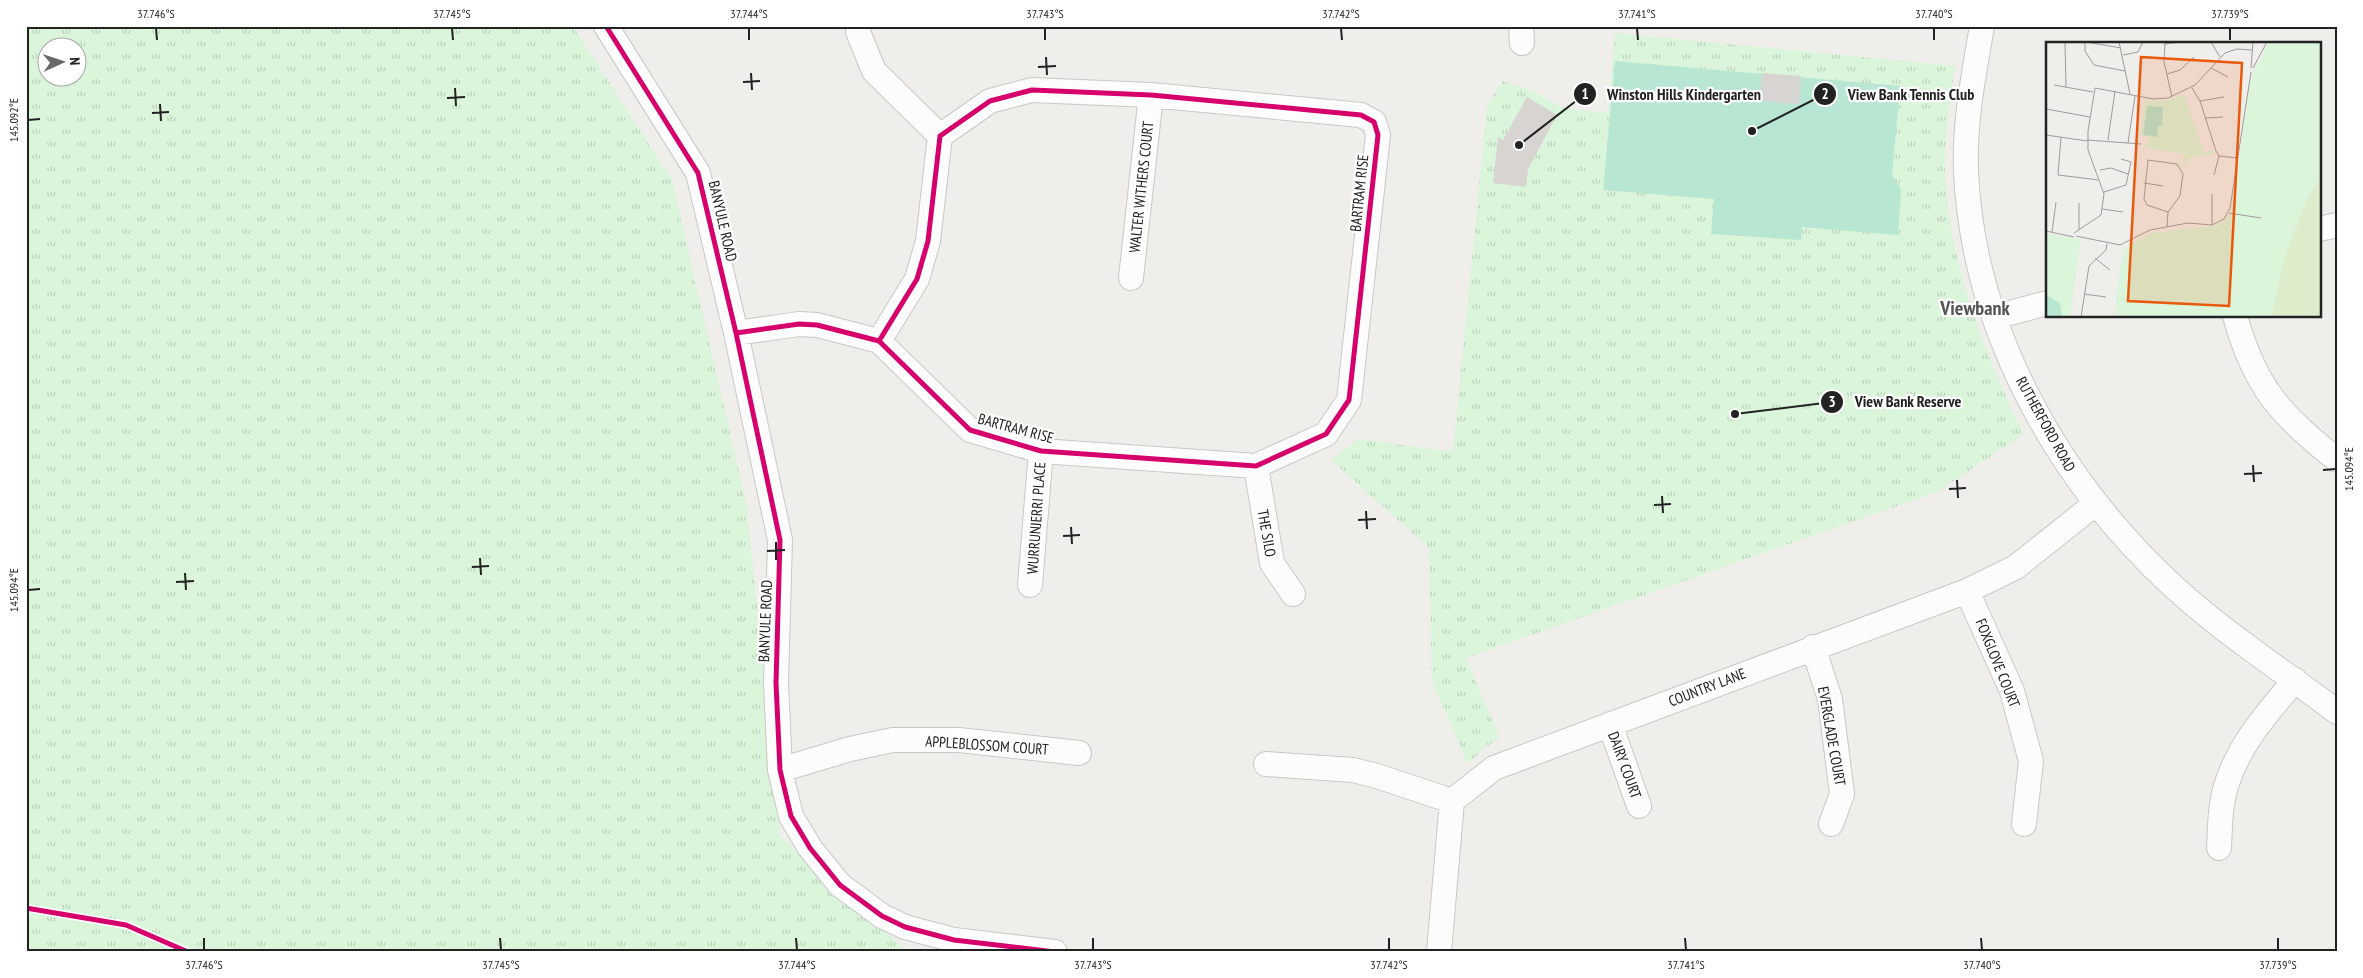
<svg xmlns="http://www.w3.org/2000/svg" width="2363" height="978" viewBox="0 0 2363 978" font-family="'PT Sans Narrow',sans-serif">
<defs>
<pattern id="park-tufts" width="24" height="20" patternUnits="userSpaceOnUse" patternTransform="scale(1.25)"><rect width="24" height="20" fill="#daf5da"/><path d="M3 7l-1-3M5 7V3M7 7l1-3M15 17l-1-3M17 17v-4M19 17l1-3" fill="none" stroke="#bbd2bb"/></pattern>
</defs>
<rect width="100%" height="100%" fill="#f0eeeb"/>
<path fill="url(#park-tufts)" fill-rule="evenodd" d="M26,26H573L672,180L747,507L780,836L908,952H26ZM48,48H78V78H48Z
M1615,33L1955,66C1950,102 1944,137 1945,173C1950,266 1983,350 2024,434L1937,492L1466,658L1500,738L1483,749L1468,764L1432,681L1429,548L1331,460L1359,439L1453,452L1487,105L1503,81L1533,91L1563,108L1608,113Z"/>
<path fill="#b7e6d2" d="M1615,61L1900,86L1892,175L1901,189L1898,235L1802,227L1801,240L1711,234L1714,199L1603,190Z"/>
<path fill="#d7d4d2" d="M1762,73L1801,76L1799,104L1760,101Z
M1527,97L1557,115L1528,169L1526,187L1493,183L1498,137L1503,140Z"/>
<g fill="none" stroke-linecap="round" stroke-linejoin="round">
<g stroke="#c9c8c7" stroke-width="26">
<path id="minor" d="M606,26L698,173L736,333L780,540L776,683L780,770L791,816L810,848L840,885L882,916L905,927L954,940L1055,952
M1521,26L1522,43
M1982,26C1974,74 1964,122 1966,171C1973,331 2059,482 2175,588C2224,633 2283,671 2337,712
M858,32L874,71L940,136
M2319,229L2337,225
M1131,278L1151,95
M2235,316C2255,388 2280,414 2337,460
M1995,317L2047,303
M736,333L799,324L817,325L879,341L970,430L1041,451L1256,466L1326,434L1349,400L1378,135L1374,122L1361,115L1151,95L1032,90L990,101L940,136L928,241L917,279L879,341
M1256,466L1272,563L1293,594
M1030,585L1041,451
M1967,591L2012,691L2031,761L2024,824
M1813,647L1830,699L1842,794L1831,824
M1610,724L1639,806
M1266,764L1353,770L1377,776L1452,801
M780,770L850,749L893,740H959L1079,753
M2219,848C2220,827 2220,806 2226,786C2239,744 2267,713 2295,680
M1439,952L1452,801L1494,768L1967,591L2016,567L2095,504"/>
</g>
<use href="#minor" stroke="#fdfcfc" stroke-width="24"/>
<g stroke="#fff" stroke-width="8">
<path id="cycleway" d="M606,26L698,173L736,333L780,540L776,683L780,770L791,816L810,848L840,885L882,916L905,927L954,940L1055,952
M736,333L799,324L817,325L879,341L970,430L1041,451L1256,466L1326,434L1349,400L1378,135L1374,122L1361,115L1151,95L1032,90L990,101L940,136L928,241L917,279L879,341
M26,908L126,925L188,952"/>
</g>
<use href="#cycleway" stroke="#d6006c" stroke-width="5"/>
</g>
<path fill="none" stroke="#222" stroke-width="2" d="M156,28L157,40M452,28L453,40M749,28V40M1045,28V40M1341,28L1342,40M1637,28L1638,40M1934,28V40M2230,28V40M1046,57L1047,75M1038,67L1056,66M751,73L752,90M743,82L760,81M455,88L456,106M447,98L465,97M160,104L161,121M152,113L169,112M28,120L40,119M2253,465L2254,482M2323,470L2336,469M2244,474L2262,473M1957,480L1958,498M1949,489L1966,488M1662,496L1663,513M1654,505L1671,504M1366,511L1367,529M1358,520L1376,519M1071,527L1072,544M1063,536L1080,535M776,542V560M767,551L785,550M480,558L481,575M472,567L489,566M185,573L186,590M176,582L194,581M28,590L40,589M204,938V950M500,938L501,950M796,938L797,950M1093,938V950M1389,938V950M1685,938L1686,950M1981,938L1982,950M2278,938V950"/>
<g text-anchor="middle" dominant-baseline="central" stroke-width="4.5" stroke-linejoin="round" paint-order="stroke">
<g font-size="15" fill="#222" stroke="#fff">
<text transform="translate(1141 187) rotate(-84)">WALTER WITHERS COURT</text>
<text transform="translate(1359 193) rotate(-84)">BARTRAM RISE</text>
<text transform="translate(723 221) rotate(77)">BANYULE ROAD</text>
<text transform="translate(2046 424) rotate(61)">RUTHERFORD ROAD</text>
<text transform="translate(1016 428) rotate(15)">BARTRAM RISE</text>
<text transform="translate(1036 518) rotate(-86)">WURRUNJERRI PLACE</text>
<text transform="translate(1267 533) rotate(80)">THE SILO</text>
<text transform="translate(765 621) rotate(-88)">BANYULE ROAD</text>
<text transform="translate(1998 663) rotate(68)">FOXGLOVE COURT</text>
<text transform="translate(1707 687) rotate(-21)">COUNTRY LANE</text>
<text transform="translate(1832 736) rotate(80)">EVERGLADE COURT</text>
<text transform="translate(987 745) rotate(4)">APPLEBLOSSOM COURT</text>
<text transform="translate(1625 765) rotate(70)">DAIRY COURT</text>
</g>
<g font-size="20" font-weight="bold" fill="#555" stroke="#fff">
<text x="1975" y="308">Viewbank</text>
</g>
</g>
<g transform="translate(2046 42)">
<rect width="275" height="275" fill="#f0eeeb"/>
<path d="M275,136V275H225L239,213L262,154Z" fill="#ddeccb"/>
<path d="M224,0H275V136L262,154L239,213L225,275H68L77,207L105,191L173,183L186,170L204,36ZM138,53L158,111L166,108L169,112L146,115L137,124V112L101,106L99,105L103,94L94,93L100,58L117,59ZM0,192L35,197L24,275H0Z" fill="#daf5da"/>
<path d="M101,64L117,65L116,84H112L111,95L97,93ZM0,253L14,261L16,275H0Z" fill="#b7e6d2"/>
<path fill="none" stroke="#9e9c9b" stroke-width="1" d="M19,0L20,45M39,0V9L48,23L79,29M40,0L75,6M73,0L84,52M119,0L118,20L126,55M165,0L174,15M119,2L135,0M77,13L92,10L97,0M165,26L182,35M205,26L207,0M207,26L221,0M121,32L134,28L148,15M8,43L47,50M146,46L154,59L170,109L173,114L192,116M154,59L178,55M0,67L44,75M159,76L177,75M0,93L41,99M15,95L12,133L53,138M41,98L95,102M62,98L69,49M82,101L89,54M42,108V89L49,46L107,57L122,56L149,43L179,11L191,7L206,8M54,128L65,126L82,132M168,133L173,114M98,141L117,144M58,150L80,143L85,120L75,117M166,152V183M56,167L77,170M183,171L215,176M121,185L122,170L134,154L137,132L131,122L102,118L98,157L101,163L122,170M33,188V161M0,189L28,195M6,190L10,160M28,191L55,173L58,152L42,108M30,194L74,203L104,188L142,181L166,183L178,177L184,166L205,30M49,216L64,228M38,252L60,255M35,275L43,224L60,208L61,202"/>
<path fill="#e8590c" fill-opacity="0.15" stroke="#e8590c" stroke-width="2.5" d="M95,15L196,21L183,264L82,259Z"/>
<rect width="275" height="275" fill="none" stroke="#222" stroke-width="2.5"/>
</g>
<path fill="none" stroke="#222" stroke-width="2" d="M1519 145L1585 94M1752 131L1825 94M1735 414L1832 402"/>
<g fill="#222" stroke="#fff" stroke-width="2">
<circle cx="1519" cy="145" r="5"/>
<circle cx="1752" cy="131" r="5"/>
<circle cx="1735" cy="414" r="5"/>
<circle cx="1585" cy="94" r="12"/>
<circle cx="1825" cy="94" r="12"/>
<circle cx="1832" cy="402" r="12"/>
</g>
<g font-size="15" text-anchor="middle" font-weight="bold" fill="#fff">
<text x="1585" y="99">1</text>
<text x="1825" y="99">2</text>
<text x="1832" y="407">3</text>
</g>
<g font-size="16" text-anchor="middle" font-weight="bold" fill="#222" stroke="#fff" stroke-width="4.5" stroke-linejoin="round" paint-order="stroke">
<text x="1684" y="100">Winston Hills Kindergarten</text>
<text x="1911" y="100">View Bank Tennis Club</text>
<text x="1908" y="407">View Bank Reserve</text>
</g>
<rect width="2363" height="978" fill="none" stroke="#ffffff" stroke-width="55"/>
<g transform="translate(62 62) rotate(87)"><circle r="24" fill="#ffffff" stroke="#a7a7a7"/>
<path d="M0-4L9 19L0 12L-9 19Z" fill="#6a6968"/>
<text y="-8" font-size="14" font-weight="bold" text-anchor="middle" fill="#222222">N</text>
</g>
<rect x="28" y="28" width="2308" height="922" fill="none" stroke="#222" stroke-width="2"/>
<g font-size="12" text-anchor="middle" fill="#222">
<text x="156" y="18">37.746°S</text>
<text x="452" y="18">37.745°S</text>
<text x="749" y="18">37.744°S</text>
<text x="1045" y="18">37.743°S</text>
<text x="1341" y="18">37.742°S</text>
<text x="1637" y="18">37.741°S</text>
<text x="1934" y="18">37.740°S</text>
<text x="2230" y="18">37.739°S</text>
<text transform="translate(14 120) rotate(-90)" y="4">145.092°E</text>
<text transform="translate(2349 469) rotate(-90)" y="4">145.094°E</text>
<text transform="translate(14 590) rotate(-90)" y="4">145.094°E</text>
<text x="204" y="969">37.746°S</text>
<text x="501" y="969">37.745°S</text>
<text x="797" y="969">37.744°S</text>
<text x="1093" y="969">37.743°S</text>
<text x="1389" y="969">37.742°S</text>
<text x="1686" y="969">37.741°S</text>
<text x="1982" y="969">37.740°S</text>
<text x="2278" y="969">37.739°S</text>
</g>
</svg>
